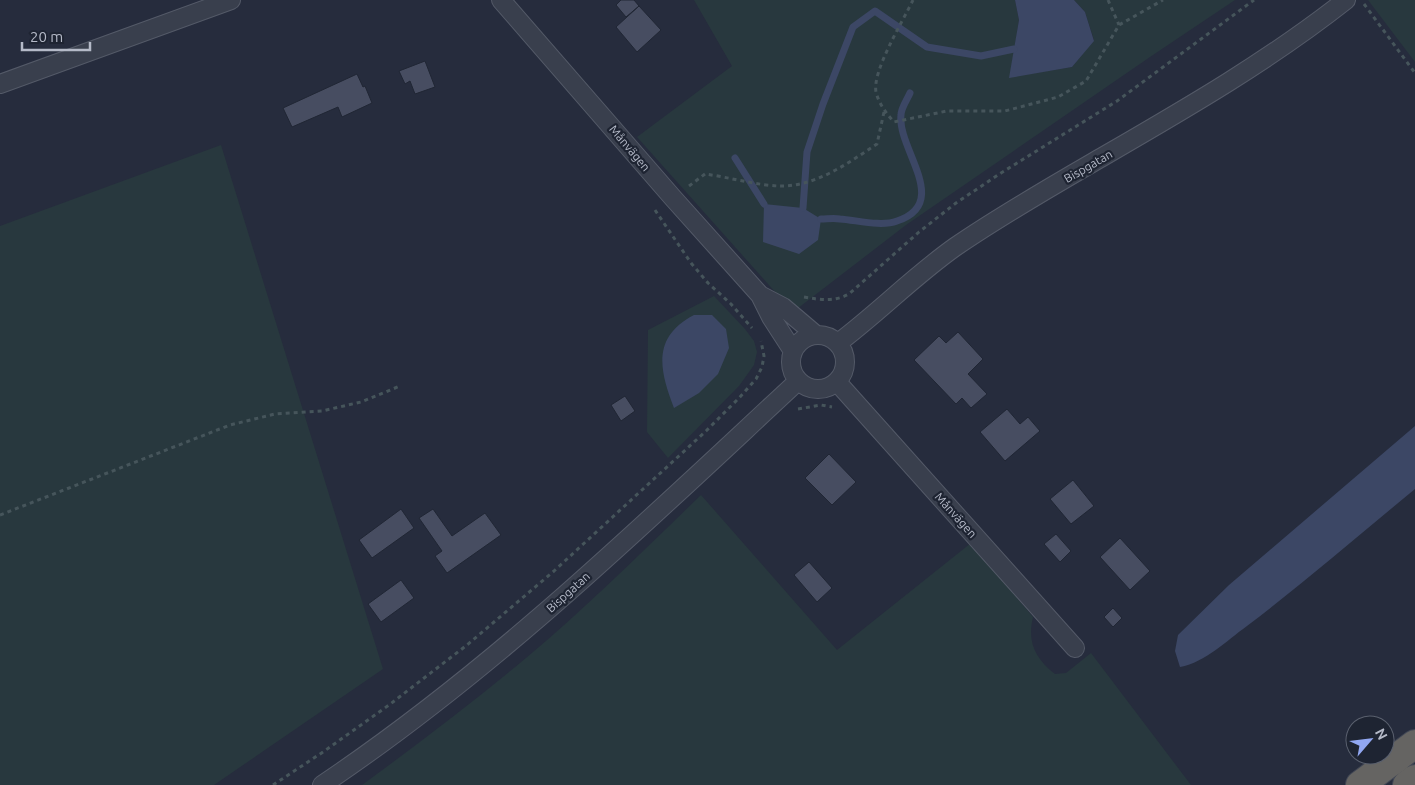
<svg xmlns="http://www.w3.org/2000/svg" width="1415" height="785" viewBox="0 0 1415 785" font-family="Ubuntu,sans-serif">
<rect width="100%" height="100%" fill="#262c3d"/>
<path fill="#28383e" d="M694,0H1015L1019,20L1010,77L1072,67L1094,40L1085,12L1074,0H1235L1150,57L906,225L793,312L637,137L732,66Z
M1368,0H1415V62Z
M221,145L383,669L214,785H0V226Z
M714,296L745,329L754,341L757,352L754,365L739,386L668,458L647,432L648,330Z
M701,495L837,650L971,543L1033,617C1027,642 1035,658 1055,674L1066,673L1091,653L1191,785H362C418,744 473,702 526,658C587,607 644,550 701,495Z"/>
<path fill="#3c4765" d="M1015,0H1074L1085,12L1094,41L1072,67L1009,78L1019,20Z
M764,204L803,208L821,219L818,240L799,254L763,242Z
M694,315H712L726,329L729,348L718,374L699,393L674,408C659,369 652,337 694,315Z
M1415,426V489C1359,535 1305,582 1247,626C1226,641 1206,662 1180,667L1175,651L1178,635L1229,585Z"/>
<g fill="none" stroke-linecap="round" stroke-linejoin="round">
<path stroke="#3c4765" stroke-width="7" d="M735,158L764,204
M803,208L807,152L823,104L853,27L875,11L927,47L981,56L1014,49
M821,219C827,219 834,218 840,219C856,220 881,227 897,221C952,203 897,149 901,115C901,108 907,100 910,93"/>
</g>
<path fill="#474d61" stroke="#202634" d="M621,0H634L639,6L626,17L616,5Z
M639,6L661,30L637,52L616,27Z
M425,61L435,87L415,94L410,81L405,84L399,71Z
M357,74L363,87L365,86L372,103L342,117L338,107L292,127L283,108Z
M958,332L983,359L968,374L987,394L971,408L962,398L956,404L914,360L939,336L946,343Z
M625,396L635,411L621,421L611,405Z
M1007,409L1020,424L1028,417L1040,431L1005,461L980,432Z
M829,454L856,482L832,505L805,478Z
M1073,480L1094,506L1071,524L1050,499Z
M401,509L414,528L372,558L359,540Z
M433,509L452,536L485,513L501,535L447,573L435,556L442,551L419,518Z
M1056,534L1071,551L1060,562L1044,544Z
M1120,538L1150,571L1130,590L1100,557Z
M809,562L832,588L817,602L794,575Z
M401,580L414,598L381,622L368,604Z
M1113,608L1122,618L1113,627L1104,617Z"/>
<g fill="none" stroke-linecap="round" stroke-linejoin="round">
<g stroke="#545a68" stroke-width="20">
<path id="minor" d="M501,0L673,198L760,295L771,317L793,351
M0,84L231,0
M760,295L783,307L816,335
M791 362a27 27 0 1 1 54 0a27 27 0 1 1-54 0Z
M838,343C878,313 914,276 955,247C1003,214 1054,185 1104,156C1187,108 1270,60 1346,0
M837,382L1075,648
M322,785C495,669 645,523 798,381"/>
</g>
<g stroke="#414755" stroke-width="30">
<path id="trunk" d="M1360,785L1415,744
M1407,785L1415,779"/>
</g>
<path stroke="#46555b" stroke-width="3" stroke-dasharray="4 4" stroke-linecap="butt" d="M913,0C903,21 872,71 876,92C879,104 886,113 894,122L947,111H1005L1058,97L1086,81L1119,25L1163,0
M1108,0L1119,25
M1364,4L1415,73
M689,186L705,174C728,177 759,186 781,186C817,186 848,163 877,144L884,112
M655,210L691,263L708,283L731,304L752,328
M804,297C821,300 834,302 849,294L919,232L956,203L1001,173L1117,101L1254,0
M798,409L821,405L832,407
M0,515L230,425L275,414L322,411L361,402L400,386
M273,785L323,752L389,705L467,645L554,571L706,431L739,398L756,379L762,367L764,356L761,341"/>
<use href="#minor" stroke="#393f4d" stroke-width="18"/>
<use href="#trunk" stroke="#656462" stroke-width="28"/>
</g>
<g text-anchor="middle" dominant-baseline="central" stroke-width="4.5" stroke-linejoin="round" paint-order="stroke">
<g font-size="12" fill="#b5bac8" stroke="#1e2432">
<text transform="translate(630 148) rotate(50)">Månvägen</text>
<text transform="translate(1088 166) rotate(-30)">Bispgatan</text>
<text transform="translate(956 515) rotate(48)">Månvägen</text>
<text transform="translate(568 592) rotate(-42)">Bispgatan</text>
</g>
</g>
<g transform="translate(1370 740) rotate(62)"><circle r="24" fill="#1e2432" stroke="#5a606e"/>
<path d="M0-4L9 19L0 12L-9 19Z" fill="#91a7f2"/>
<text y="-8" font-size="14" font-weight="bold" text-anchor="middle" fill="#b5bac8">N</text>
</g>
<path d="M22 42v8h68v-8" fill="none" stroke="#b5bac8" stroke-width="2.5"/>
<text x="30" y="42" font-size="15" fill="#b5bac8" stroke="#1e2432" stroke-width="4" paint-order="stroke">20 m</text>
</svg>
